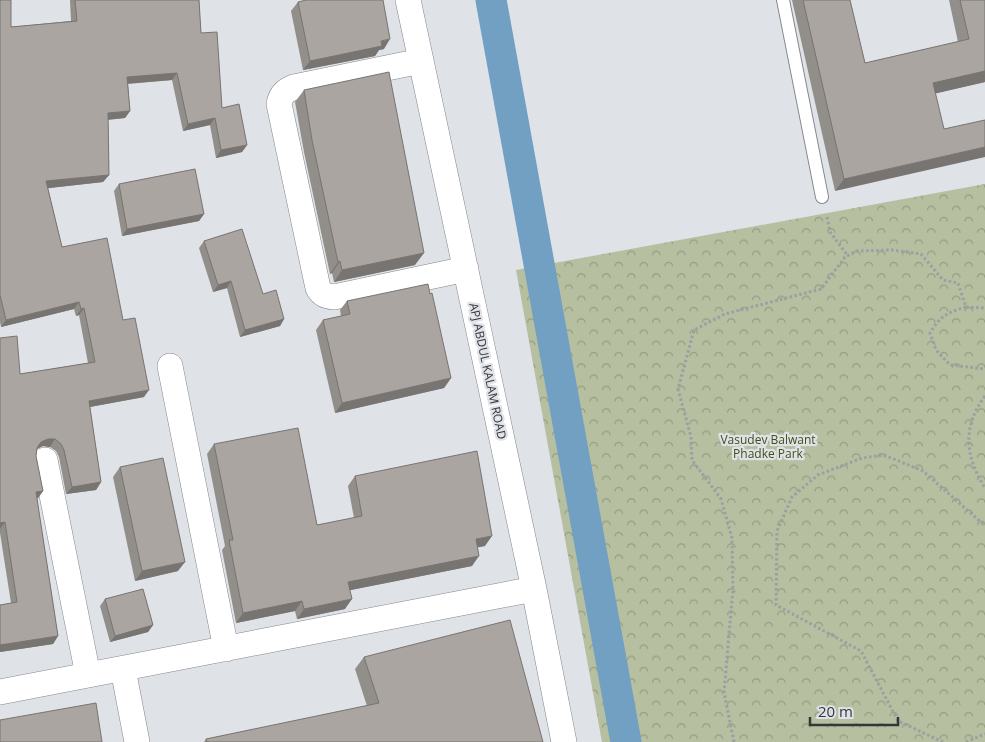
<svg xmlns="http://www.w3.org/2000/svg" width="985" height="742" viewBox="0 0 985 742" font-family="'Open Sans',sans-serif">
<defs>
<pattern id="park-crowns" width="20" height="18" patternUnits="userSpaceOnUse" patternTransform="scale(1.25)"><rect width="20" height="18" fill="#b6bfa0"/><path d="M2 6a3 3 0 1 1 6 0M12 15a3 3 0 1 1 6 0" fill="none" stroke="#959c83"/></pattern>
</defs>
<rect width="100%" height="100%" fill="#dfe2e7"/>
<path fill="url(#park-crowns)" d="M985,184V742H602L516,270Z"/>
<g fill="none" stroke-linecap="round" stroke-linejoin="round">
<path stroke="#72a0c2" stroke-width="31" d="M491,0L626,742"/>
<g stroke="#83868b" stroke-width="14">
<path id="lane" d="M783,0L822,197"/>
</g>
<g stroke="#83868b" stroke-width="26">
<path id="street" d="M408,0L534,589L564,742
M421,61L294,87C285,91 281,94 279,104L318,288C322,295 326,296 334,297L466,269
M170,366L226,649
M45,460L88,675
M123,669L137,742
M0,692L534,589"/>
</g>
<path stroke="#9c9ea2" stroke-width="3" stroke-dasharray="2.5 2.5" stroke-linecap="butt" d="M827,217L830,232L848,256
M966,307C948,312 940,316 930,333L936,350L950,365L985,369
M985,396C962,427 965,456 985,488
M734,742L724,692L733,589L732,538L721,499L692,460L691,437L678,389L694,330L725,314L821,289L845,257L857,251L892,250L921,254L943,280L958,283L966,307L985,308
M943,742L898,721L861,651L776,605L777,531L792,497L818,475L862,458L884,455L923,471L983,524L985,522
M966,742L985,734"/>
<use href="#lane" stroke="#fff" stroke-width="12"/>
<use href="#street" stroke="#fff" stroke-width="25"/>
</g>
<path fill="#928e8a" d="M0,0L11,27L71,21L70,0H199L201,33L222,108L247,145L242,152L216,158L210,125L183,131L172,80L128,84L130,111L125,118L108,120L109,175L103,182L48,188L62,247L123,320L144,397L90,407L101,482L96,490L66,494L59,457L56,451L50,447L43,446L37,449L36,456L43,491L37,499L58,636L53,644L0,652V605L11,603L0,533V338L20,374L88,363L79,315L76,316L74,309L1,327L0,322Z
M792,0H850L865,63L958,42L949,0H985V82L936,93L835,191Z
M298,2L384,49L379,50L375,56L303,70L291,11Z
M304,90L415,265L334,282L332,273L330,274L304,152L295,102Z
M119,184L204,214L199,221L122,236L114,191Z
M204,241L263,294L284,319L280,326L240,337L227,288L213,292L199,248Z
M430,294L451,378L444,388L335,413L316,330L323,320L341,316L340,310L347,301Z
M214,444L317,525L354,518L348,486L355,476L485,546L478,547L472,566L350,590L345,609L297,619L295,611L236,623L222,550L225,546L207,454Z
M120,467L178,571L135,581L113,477Z
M105,599L153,625L148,632L110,642L100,606Z
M364,657L543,742H204L206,739L367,706L355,669Z"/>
<path fill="#777471" d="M390,39L384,49L379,50L375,56L303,70L310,61Z
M985,71V82L925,96L933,83Z
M177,73L172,80L122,84L127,77Z
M130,111L125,118L103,120L108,113Z
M215,118L210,125L183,131L188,124Z
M247,145L242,152L216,158L221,150Z
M985,147V157L835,191L844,179Z
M109,175L103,182L41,189L46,181Z
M204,214L199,221L122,236L127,229Z
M424,253L415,265L334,282L342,270Z
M340,261L332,273L330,274L338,262Z
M231,281L227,288L213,292L218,285Z
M79,302L74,309L1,327L6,320Z
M84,308L79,315L76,316L81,309Z
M284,319L280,326L240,337L245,330Z
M451,378L444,388L335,413L342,403Z
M149,390L144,397L84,408L89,401Z
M48,439H55L50,447L43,446L36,449L41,442Z
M101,482L96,490L66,494L72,487Z
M43,491L38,498L31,499L36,492Z
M5,522L0,529V523Z
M492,536L485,546L469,549L476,539Z
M479,556L472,566L341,592L348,582Z
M185,562L178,571L135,581L142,571Z
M352,599L345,609L297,619L304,609Z
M302,601L295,611L236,623L243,613Z
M153,625L148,632L110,642L115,636Z
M58,636L53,644L0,652V645Z"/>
<path fill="#aaa5a1" stroke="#777471" d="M0,0H11V27L77,21L75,0H199L201,33L217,32L222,108L239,104L247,145L221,150L215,118L188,124L177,73L127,77L130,111L108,113L109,175L46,181L62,247L107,238L123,320L135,318L149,390L89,401L101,482L72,487L64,450L61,444L55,439H48L41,442L37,448L36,456L43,491L36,492L58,636L0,645V605L17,602L5,522L0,523V338L17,336L20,374L95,362L84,308L81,309L79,302L6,320L0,295Z
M306,0H383L390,39L381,41L382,46L310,61L298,2Z
M803,0H850L865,63L969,39L960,0H985V71L933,83L944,129L985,120V147L844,179Z
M389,72L424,253L342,270L340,261L338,262L312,140L304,90Z
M195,169L204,214L127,229L119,184Z
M242,229L263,294L276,290L284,319L245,330L231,281L218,285L204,241Z
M428,284L430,294L432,293L451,378L342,403L323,320L350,314L347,301Z
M298,428L317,525L362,516L355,476L477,451L492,536L476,539L479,556L348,582L352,599L304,609L302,601L243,613L229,540H233L214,444Z
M163,458L185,562L142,571L120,467Z
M143,589L153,625L115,636L105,599Z
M510,620L543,742H207L206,739L379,703L364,657Z
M96,703L102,742H0V720Z"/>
<g text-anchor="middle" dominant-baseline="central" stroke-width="4.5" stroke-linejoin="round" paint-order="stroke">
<g font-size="12" fill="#353638" stroke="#dfe2e7">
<text transform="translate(488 371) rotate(78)">APJ ABDUL KALAM ROAD</text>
</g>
<g font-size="12" fill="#444f17" stroke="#dfe2e7">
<text x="768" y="439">Vasudev Balwant<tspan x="768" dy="14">Phadke Park</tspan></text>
</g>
</g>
<path d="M810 717v8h88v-8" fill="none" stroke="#353638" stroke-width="2.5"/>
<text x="818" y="717" font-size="15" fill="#353638" stroke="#dfe2e7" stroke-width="4" paint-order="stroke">20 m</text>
</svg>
